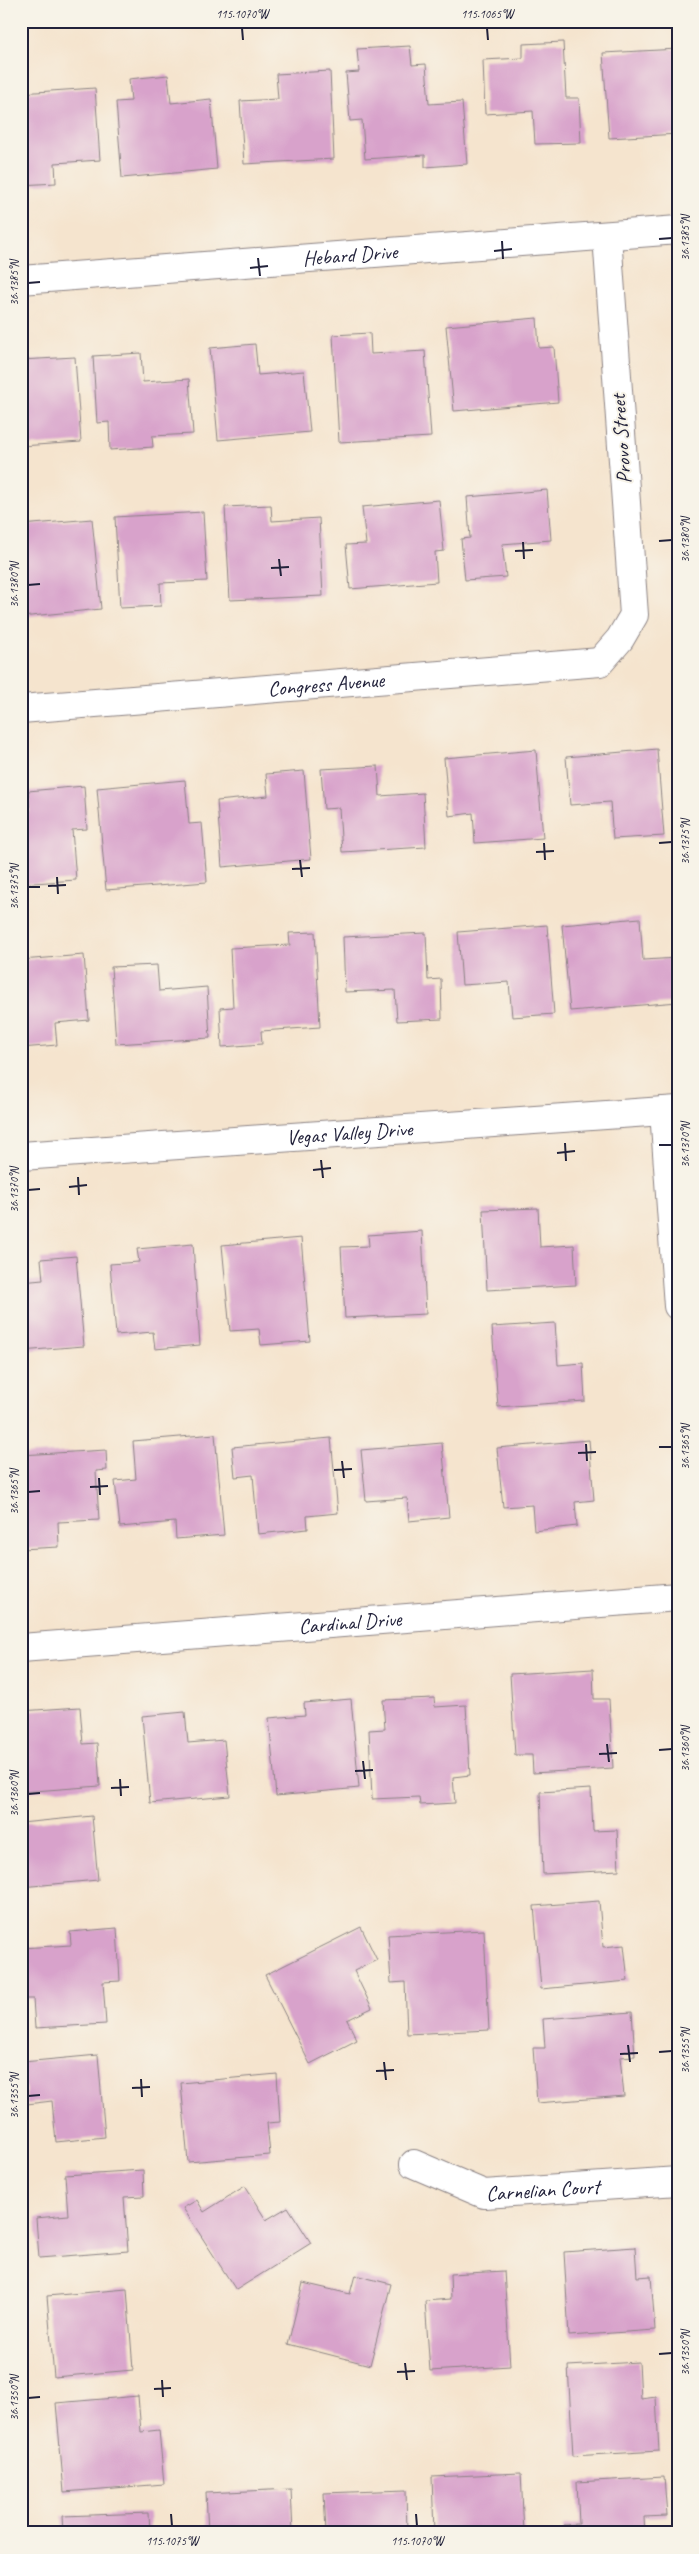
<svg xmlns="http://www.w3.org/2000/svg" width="699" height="2554" viewBox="0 0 699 2554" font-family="Caveat,sans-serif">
<rect width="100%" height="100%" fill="#f7f3e8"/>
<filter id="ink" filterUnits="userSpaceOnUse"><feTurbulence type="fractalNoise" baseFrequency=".02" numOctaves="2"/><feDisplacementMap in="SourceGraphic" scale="10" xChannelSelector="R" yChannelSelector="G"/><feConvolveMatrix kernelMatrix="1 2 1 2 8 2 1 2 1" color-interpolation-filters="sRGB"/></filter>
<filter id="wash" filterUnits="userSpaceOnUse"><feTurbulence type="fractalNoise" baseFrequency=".0096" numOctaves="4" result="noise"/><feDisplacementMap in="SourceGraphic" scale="20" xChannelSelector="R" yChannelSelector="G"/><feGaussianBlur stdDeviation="1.12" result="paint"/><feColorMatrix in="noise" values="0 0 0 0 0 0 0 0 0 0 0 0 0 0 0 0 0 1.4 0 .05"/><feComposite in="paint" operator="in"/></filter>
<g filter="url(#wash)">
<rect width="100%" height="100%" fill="#f5e4ce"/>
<g id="blocks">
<path fill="#d8a2cb" d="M563,42L566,98H579L581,143L535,144L533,111L485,114L483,60L523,58V44Z
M410,46L412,65L426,64L429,104L462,102L467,164L425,167V155L365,159L362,120L350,121L346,73L359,72L357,49Z
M678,49V134L609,138L603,53Z
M330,71L334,159L244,164L240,101L278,99L276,74Z
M168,75L171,103L211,99L217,169L122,178L116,102L131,101L129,79Z
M95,88L100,160L55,163L56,183L21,185V93Z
M537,318L539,348L554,347L558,402L454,411L446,326Z
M370,333L371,354L425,351L431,437L339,442L333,335Z
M255,344L258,375L304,371L310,432L218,440L210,348Z
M141,353L143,382L189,379L193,434L152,436L153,447L110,450L109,422L97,423L93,356Z
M75,357L81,442L21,446V360Z
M547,490L551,540L502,544L506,577L465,580L461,539L470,538L467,497Z
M439,500L444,551L435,552L437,582L350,589L346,545L366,544L362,507Z
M271,505L272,521L319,518L323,596L230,600L225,507Z
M203,512L207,581L160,583L161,606L120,608L115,517Z
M92,519L101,609L21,617V525Z
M657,749L664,836L613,839L610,802L570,805L566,757Z
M536,750L543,838L475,843L473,813L449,816L444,758Z
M378,766L380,796L423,793L426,847L342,852L339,808L324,809L321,769Z
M304,771L311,859L222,867L217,801L268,796L266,774Z
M185,780L189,824L202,823L207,882L106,890L97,788Z
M84,786L87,829L72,830L76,880L21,884V812H30L28,791Z
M640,918L643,960L678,958V1002L570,1011L562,925Z
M547,925L554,1014L512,1017L509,982L462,985L458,932Z
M315,932L320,1027L261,1031L262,1044L222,1047L220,1008L233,1007L230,948L290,945L289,933Z
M426,933L428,980L441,979L442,1019L397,1021L395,990L345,992L343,937Z
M84,955L89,1020L55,1023L57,1045L21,1048V960Z
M157,965L159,991L207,987L210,1038L116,1044L111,967Z
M538,1208L540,1247L574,1245L576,1285L487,1290L483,1210Z
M422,1231L426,1314L345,1318L341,1247L369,1246L368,1235Z
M301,1238L310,1341L261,1345L259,1329L230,1331L222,1245Z
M193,1244L200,1345L155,1349L153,1332L116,1335L110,1264L139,1262L137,1249Z
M76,1256L84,1346L21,1351V1282L43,1280L41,1259Z
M555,1323L558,1365L583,1363L585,1401L498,1407L492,1327Z
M215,1434L224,1535L176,1539L175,1522L120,1527L115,1481L136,1479L133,1441Z
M331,1438L338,1513L307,1516L308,1529L258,1534L253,1475L235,1477L232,1447Z
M589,1440L594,1500L575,1502L577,1526L534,1531L532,1505L503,1507L497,1448Z
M442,1443L449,1517L409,1521L407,1498L366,1501L361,1450Z
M106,1450L107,1470L96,1471L99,1520L58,1522L59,1547L21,1549V1455Z
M593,1669L594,1699H609L613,1768L533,1773L532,1755H515L510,1674Z
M434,1698L435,1707L466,1705L470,1775L453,1777L455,1803L420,1805L419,1797L372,1799L369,1730L385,1729L383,1700Z
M351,1699L359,1788L276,1796L269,1718L305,1715L304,1703Z
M80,1707L83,1744L97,1743L100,1786L21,1792V1711Z
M185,1712L188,1743L224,1740L230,1796L150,1803L142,1716Z
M591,1789L593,1831L617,1830L619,1870L543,1874L540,1792Z
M92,1816L98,1880L21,1887V1823Z
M599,1901L603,1947L624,1945L628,1981L541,1989L534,1906Z
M361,1927L377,1960L354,1971L372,2008L347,2020L357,2040L310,2064L265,1975Z
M117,1928L120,1981L103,1982L106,2024L35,2028L33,1999H21V1948L71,1945L70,1932Z
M484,1930L489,2030L407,2034L405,1982L391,1983L388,1935Z
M632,2012L635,2056L620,2057L624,2096L537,2103L533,2048H545L543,2019Z
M98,2055L105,2137L56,2142L52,2101L27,2104L23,2062Z
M277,2074L280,2122L267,2123L270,2155L188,2162L181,2083Z
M143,2170L144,2196L124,2197L128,2251L39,2258L36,2218L68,2215L65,2175Z
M245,2186L266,2220L288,2207L311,2243L236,2290L183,2208L197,2200L204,2212Z
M635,2247L637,2277L651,2276L655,2330L569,2336L564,2252Z
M504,2271L510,2366L430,2371L425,2301L451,2299L450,2274Z
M355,2275L391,2284L370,2365L288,2344L303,2283L350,2294Z
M127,2289L133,2370L54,2377L47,2296Z
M639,2362L641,2399L656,2397L659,2451L573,2456L568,2366Z
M138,2396L141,2432L159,2430L164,2484L64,2492L56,2403Z
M521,2473L524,2533H434L432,2477Z
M664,2477L667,2516L644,2517L645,2533H565L564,2525L579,2524L577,2482Z
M291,2489L293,2533H208L206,2493Z
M406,2490L407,2533H326L324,2493Z
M149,2513L150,2533H63L62,2516Z"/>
</g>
</g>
<g filter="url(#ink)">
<use href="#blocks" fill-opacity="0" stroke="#8c8384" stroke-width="1"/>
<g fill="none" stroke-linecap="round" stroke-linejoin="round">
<g stroke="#8c8384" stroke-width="30">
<g id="minor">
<path id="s1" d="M21,280L678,230"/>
<path id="s2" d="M21,709L600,662L620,639L634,615L607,236"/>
<path d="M664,1111L678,1306"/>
<path id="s3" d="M21,1648L678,1597"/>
<path id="s4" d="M414,2164L484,2194L678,2181"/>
</g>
</g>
<g stroke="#8c8384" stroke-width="30">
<g id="tertiary">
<path id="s5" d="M21,1156L678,1110"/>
</g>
</g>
<use href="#minor" stroke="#fff" stroke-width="28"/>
<use href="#tertiary" stroke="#fff" stroke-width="28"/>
</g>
</g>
<path fill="none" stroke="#22223b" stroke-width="2" d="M242,28L243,40M487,28L488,40M659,239L672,238M502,241L503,259M494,251L512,249M258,258L260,276M250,268L268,266M28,283L40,282M659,541L672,540M523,542L524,559M515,551L533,550M279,559L281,576M271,568L289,567M28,585L40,584M544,843L545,860M659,843L672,842M536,852L554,851M300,860L302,877M292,869L310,868M57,877L58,894M48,886L66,885M28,887H40M565,1143L566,1161M659,1145H672M557,1153L575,1151M321,1160L323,1178M313,1170L331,1168M78,1177L79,1195M69,1187L87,1185M28,1190L40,1189M586,1444L587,1461M659,1447H672M578,1453L596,1452M342,1461L344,1478M334,1470L352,1469M99,1478L100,1495M90,1487L108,1486M28,1492L40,1491M607,1744L609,1762M659,1750L672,1749M599,1754L617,1753M363,1761L365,1779M355,1771L373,1770M120,1779L121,1796M111,1788L129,1787M28,1794L40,1793M628,2045L630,2062M659,2052L672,2051M620,2054L638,2053M384,2062L386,2080M376,2071L394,2070M141,2079L142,2097M132,2088L150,2087M28,2096L40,2095M659,2354L672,2353M405,2363L407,2380M397,2372L415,2371M162,2380L163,2397M154,2389L171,2388M28,2398L40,2397M171,2514L172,2526M416,2514L417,2526"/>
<g text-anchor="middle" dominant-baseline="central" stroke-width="4" stroke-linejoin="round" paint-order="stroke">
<g font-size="21" fill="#22223b" stroke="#f7f3e8">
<text stroke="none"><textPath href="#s1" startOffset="330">Hebard Drive</textPath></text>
<text transform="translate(621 439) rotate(-94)">Provo Street</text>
<text stroke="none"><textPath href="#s2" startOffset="306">Congress Avenue</textPath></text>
<text stroke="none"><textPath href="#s5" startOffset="329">Vegas Valley Drive</textPath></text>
<text stroke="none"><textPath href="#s3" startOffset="330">Cardinal Drive</textPath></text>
<text stroke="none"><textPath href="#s4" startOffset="135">Carnelian Court</textPath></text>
</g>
</g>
<rect width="699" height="2554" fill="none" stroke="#f7f3e8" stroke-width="55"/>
<rect x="28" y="28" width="644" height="2498" fill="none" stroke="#22223b" stroke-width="2"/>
<g font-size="12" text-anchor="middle" fill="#22223b">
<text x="242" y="18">115.1070°W</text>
<text x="487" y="18">115.1065°W</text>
<text transform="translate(685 238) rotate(-90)" y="4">36.1385°N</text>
<text transform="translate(14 283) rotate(-90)" y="4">36.1385°N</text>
<text transform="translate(685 540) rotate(-90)" y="4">36.1380°N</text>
<text transform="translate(14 585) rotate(-90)" y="4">36.1380°N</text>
<text transform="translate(685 842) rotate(-90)" y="4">36.1375°N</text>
<text transform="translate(14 887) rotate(-90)" y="4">36.1375°N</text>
<text transform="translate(685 1145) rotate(-90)" y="4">36.1370°N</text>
<text transform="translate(14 1190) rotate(-90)" y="4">36.1370°N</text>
<text transform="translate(685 1447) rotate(-90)" y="4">36.1365°N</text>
<text transform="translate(14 1492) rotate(-90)" y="4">36.1365°N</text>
<text transform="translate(685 1749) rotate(-90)" y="4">36.1360°N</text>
<text transform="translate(14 1794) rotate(-90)" y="4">36.1360°N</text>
<text transform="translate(685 2051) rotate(-90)" y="4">36.1355°N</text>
<text transform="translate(14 2096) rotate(-90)" y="4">36.1355°N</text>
<text transform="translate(685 2353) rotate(-90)" y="4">36.1350°N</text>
<text transform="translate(14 2398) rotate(-90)" y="4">36.1350°N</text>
<text x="172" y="2545">115.1075°W</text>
<text x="417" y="2545">115.1070°W</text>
</g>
</svg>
